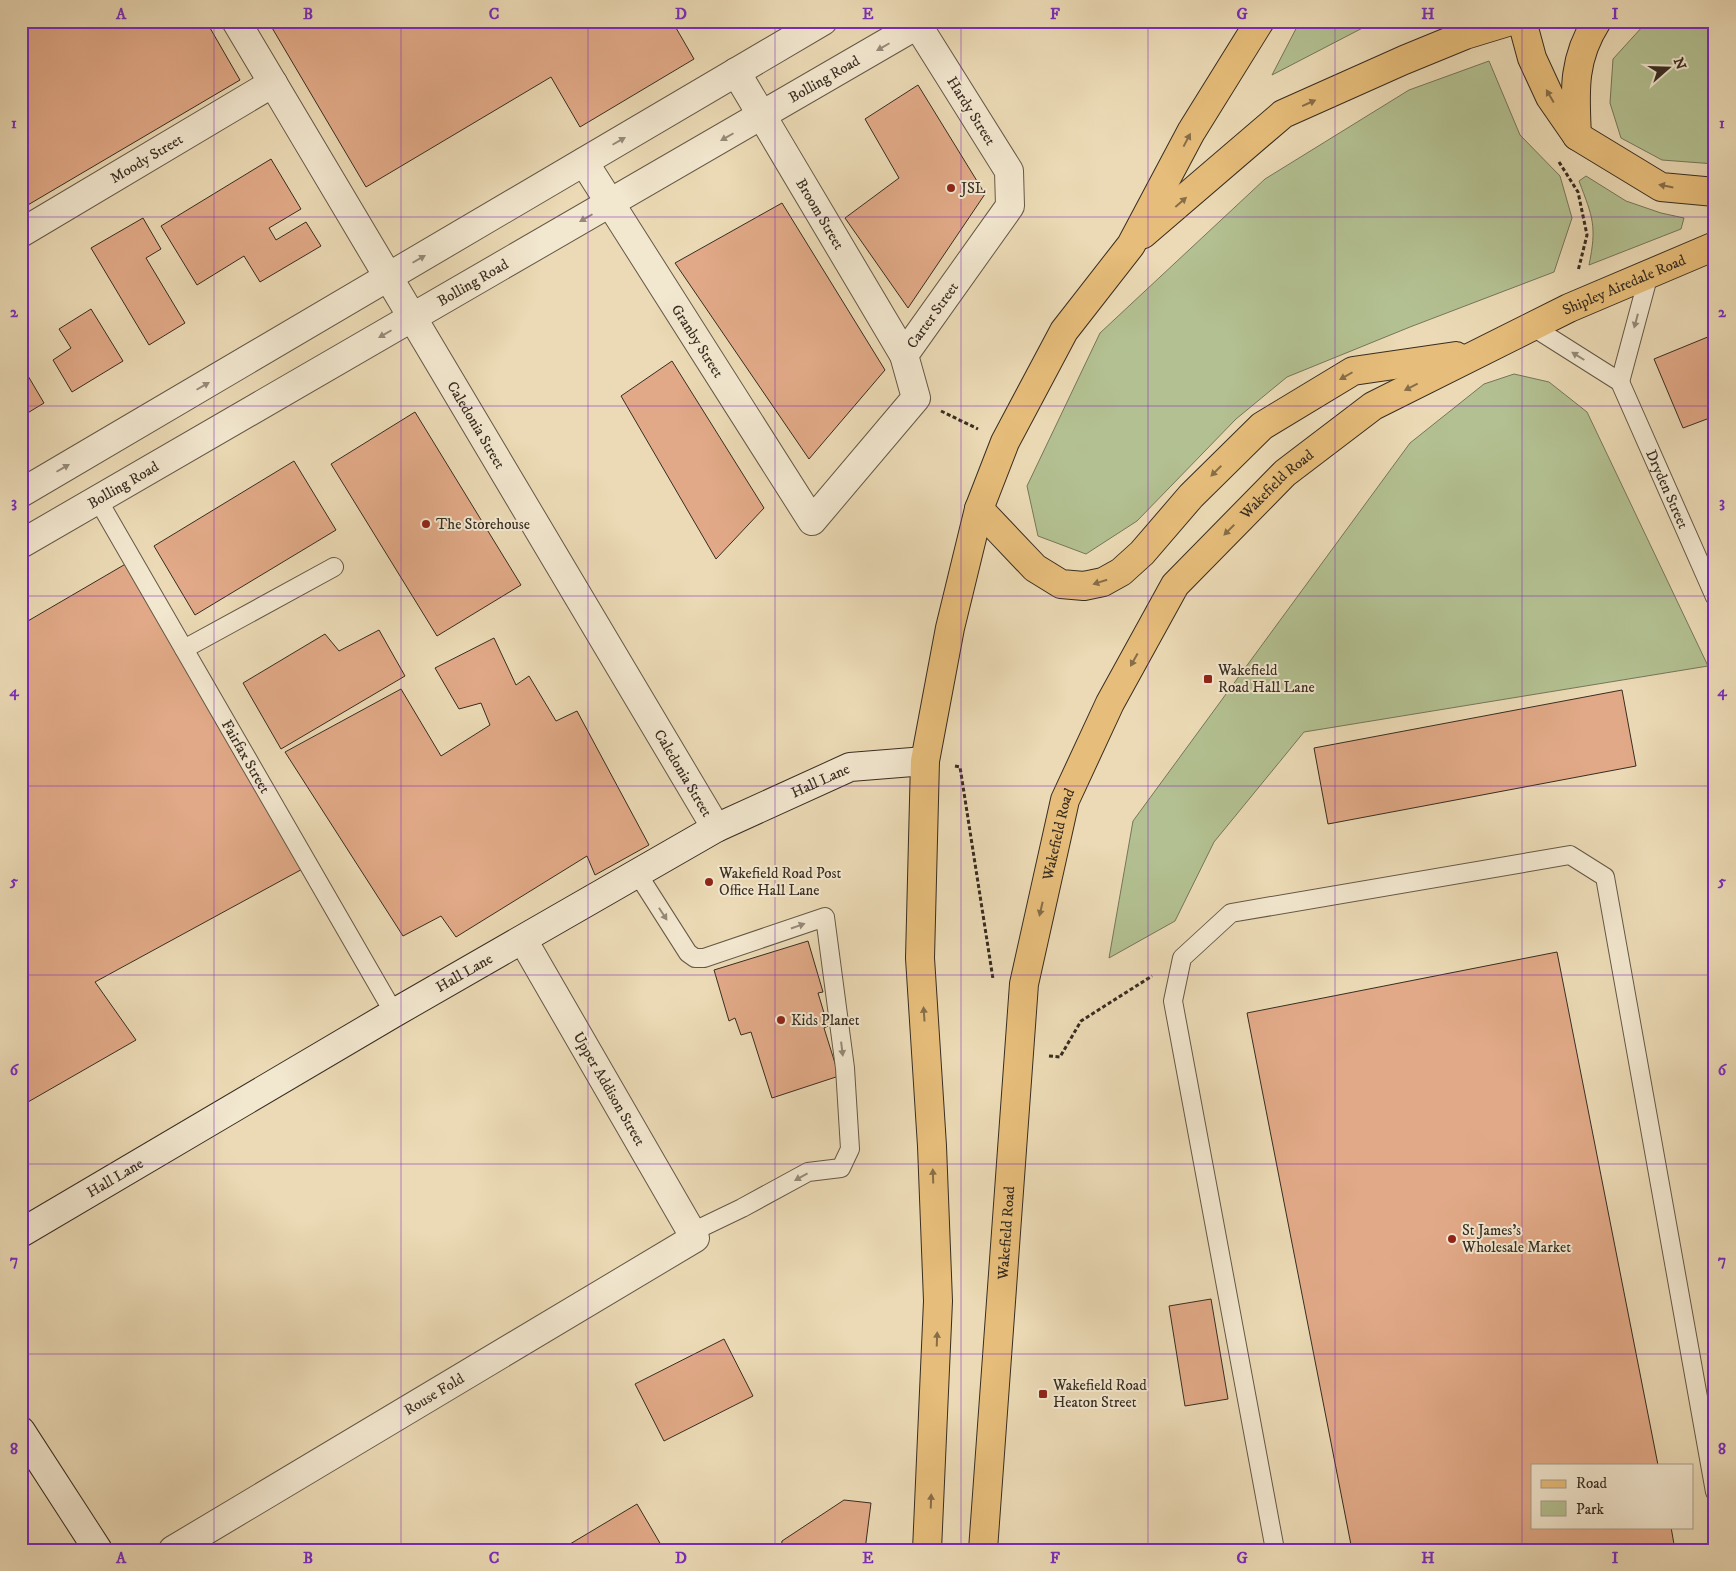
<svg xmlns="http://www.w3.org/2000/svg" width="1736" height="1571" viewBox="0 0 1736 1571" font-family="'IM FELL DW Pica',serif">
<rect width="100%" height="100%" fill="#ebdab5"/>
<filter id="stains"><feTurbulence type="fractalNoise" baseFrequency=".004" numOctaves="4"/><feColorMatrix values="0 0 0 0 .2 0 0 0 0 .09 0 0 0 0 .02 0 0 0 .5 -.17"/></filter>
<radialGradient id="worn" r=".72"><stop offset=".6" stop-color="#630" stop-opacity="0"/><stop offset="1" stop-color="#630" stop-opacity=".3"/></radialGradient>
<path fill="#b3c091" stroke="#767659" d="M1300,21H1376L1272,75Z
M1715,21V164L1662,160L1621,138L1610,103L1613,59L1643,26Z
M1489,61L1520,135L1560,176L1572,218L1554,272L1410,327L1287,377L1236,419L1137,521L1086,554L1038,536L1027,486L1100,333L1265,179L1409,90Z
M1586,176L1626,201L1661,213L1684,218L1681,229L1589,265C1597,226 1593,218 1579,181Z
M1514,374L1549,382L1587,412L1708,666L1304,732L1214,842L1175,921L1109,958L1133,821L1410,443L1484,384Z"/>
<path fill="#e1a987" stroke="#382d21" d="M21,21H206L240,80L21,209Z
M268,21H672L694,59L580,127L551,77L366,187Z
M918,85L985,194L908,308L845,218L899,178L865,119Z
M271,159L301,209L269,228L276,240L306,222L321,246L260,282L244,256L197,285L161,226Z
M782,203L885,370L809,459L675,263Z
M143,218L161,249L146,258L185,323L149,345L91,248Z
M91,309L123,361L72,392L53,360L71,348L59,329Z
M1715,334V416L1683,428L1654,359Z
M672,361L764,508L716,559L621,396Z
M21,364L44,403L21,417Z
M415,412L521,585L437,636L331,464Z
M294,461L336,530L195,615L154,546Z
M129,562L308,866L95,982L136,1040L21,1106V625Z
M379,630L405,676L281,749L243,683L325,634L339,651Z
M494,638L516,685L529,676L556,721L577,711L649,845L595,875L587,856L456,937L441,916L403,936L285,752L401,689L441,756L490,725L481,703L459,709L435,668Z
M1622,690L1636,766L1328,824L1314,748Z
M808,941L823,992L818,993L828,1026L824,1028L839,1076L772,1098L751,1032L741,1035L735,1018L729,1021L714,970Z
M1557,952L1658,1465H1532V1527H1671L1675,1550H1352L1247,1013Z
M1211,1299L1228,1399L1185,1406L1169,1306Z
M724,1339L753,1396L664,1441L635,1384Z
M844,1500L871,1503L865,1550H781L782,1541Z
M637,1504L664,1550H560Z
M1101,1545L1121,1550H1100Z"/>
<g fill="none" stroke-linecap="round" stroke-linejoin="round">
<g stroke="#655846" stroke-width="20">
<g id="lane">
<path id="s1" d="M1533,327L1620,382L1715,597"/>
<path d="M1620,382L1649,274"/>
<path id="s2" d="M98,500L394,1013"/>
<path d="M184,649L334,567"/>
<path d="M637,873L688,953L695,958H704L825,917L845,1068L850,1149L841,1168L808,1172L742,1208L692,1232"/>
<path d="M1275,1550L1173,1001L1182,958L1231,913L1570,855L1605,877L1715,1492"/>
</g>
</g>
<g stroke="#655846" stroke-width="30">
<g id="street">
<path id="s3" d="M236,21L716,828"/>
<path id="s4" d="M736,72L904,355"/>
<path id="s5" d="M584,162L812,521L916,398L904,355L1010,206L1009,171L915,21"/>
<path id="s6" d="M21,233L273,83"/>
<path d="M21,493L823,21"/>
<path id="s7" d="M21,544L924,21"/>
<path id="s8" d="M173,1550L695,1238L523,940"/>
</g>
</g>
<g stroke="#382d21" stroke-width="30">
<g id="secondary">
<path id="s9" d="M21,1233L394,1013L716,828L850,767L925,761"/>
<path d="M21,1431L98,1550"/>
</g>
</g>
<g stroke="#382d21" stroke-width="30">
<g id="primary">
<path d="M1522,21L1532,58L1550,97L1577,136L1661,187L1715,192"/>
<path d="M1577,136C1575,93 1572,60 1597,21"/>
<path d="M1143,234L1283,114L1404,60L1465,35L1511,21"/>
<path d="M979,509L1035,568L1061,584L1084,586L1103,582L1121,572L1142,553L1191,496L1262,426L1353,371L1456,356"/>
<path d="M927,1550L938,1301L932,1146L920,958L925,761L950,628L979,509L1005,442L1064,331L1131,245L1191,132L1260,21"/>
<path id="s10" d="M983,1550L1024,984L1065,800L1110,703L1175,585L1285,473L1373,406L1569,308L1715,246"/>
</g>
</g>
<path stroke="#382d21" stroke-width="3" stroke-dasharray="4 2.5" stroke-linecap="butt" d="M1559,162L1578,192L1587,235L1578,271
M941,411L978,429
M955,766L960,767L993,979
M1049,1056L1060,1057L1081,1021L1152,976"/>
<use href="#lane" stroke="#f2e7cf" stroke-width="18"/>
<use href="#street" stroke="#f2e7cf" stroke-width="28"/>
<use href="#secondary" stroke="#f2e7cf" stroke-width="28"/>
<use href="#primary" stroke="#e6bd7a" stroke-width="28"/>
</g>
<defs><path id="oneway-solid" d="M-6-.8H1V-3.2L6.5 0L1 3.2V.8H-6Z" transform="scale(1.25)"/></defs>
<g fill="#958a78">
<use href="#oneway-solid" transform="translate(883 47) rotate(150)"/>
<use href="#oneway-solid" transform="translate(727 137) rotate(150)"/>
<use href="#oneway-solid" transform="translate(619 141) rotate(-30)"/>
<use href="#oneway-solid" transform="translate(586 218) rotate(150)"/>
<use href="#oneway-solid" transform="translate(419 259) rotate(-30)"/>
<use href="#oneway-solid" transform="translate(1636 321) rotate(105)"/>
<use href="#oneway-solid" transform="translate(385 334) rotate(150)"/>
<use href="#oneway-solid" transform="translate(1578 356) rotate(-148)"/>
<use href="#oneway-solid" transform="translate(203 386) rotate(-30)"/>
<use href="#oneway-solid" transform="translate(63 468) rotate(-30)"/>
<use href="#oneway-solid" transform="translate(663 914) rotate(57)"/>
<use href="#oneway-solid" transform="translate(798 926) rotate(-19)"/>
<use href="#oneway-solid" transform="translate(842 1049) rotate(83)"/>
<use href="#oneway-solid" transform="translate(801 1177) rotate(151)"/>
</g>
<g fill="#866e49">
<use href="#oneway-solid" transform="translate(1550 96) rotate(-120)"/>
<use href="#oneway-solid" transform="translate(1309 103) rotate(-24)"/>
<use href="#oneway-solid" transform="translate(1187 140) rotate(-62)"/>
<use href="#oneway-solid" transform="translate(1666 186) rotate(-169)"/>
<use href="#oneway-solid" transform="translate(1181 202) rotate(-41)"/>
<use href="#oneway-solid" transform="translate(1346 376) rotate(150)"/>
<use href="#oneway-solid" transform="translate(1411 387) rotate(153)"/>
<use href="#oneway-solid" transform="translate(1216 471) rotate(135)"/>
<use href="#oneway-solid" transform="translate(1229 530) rotate(135)"/>
<use href="#oneway-solid" transform="translate(1100 582) rotate(162)"/>
<use href="#oneway-solid" transform="translate(1134 660) rotate(119)"/>
<use href="#oneway-solid" transform="translate(1041 909) rotate(103)"/>
<use href="#oneway-solid" transform="translate(924 1014) rotate(-94)"/>
<use href="#oneway-solid" transform="translate(933 1176) rotate(-92)"/>
<use href="#oneway-solid" transform="translate(937 1339) rotate(-88)"/>
<use href="#oneway-solid" transform="translate(931 1501) rotate(-88)"/>
</g>
<path fill="none" stroke="#7b2cbf" stroke-width="1" stroke-opacity="0.55" d="M214,21V1550M401,21V1550M588,21V1550M775,21V1550M961,21V1550M1148,21V1550M1335,21V1550M1522,21V1550M21,217H1715M21,406H1715M21,596H1715M21,786H1715M21,975H1715M21,1164H1715M21,1354H1715"/>
<g fill="#8f2418" stroke="#f2e7cf" stroke-width="2">
<circle cx="951" cy="188" r="5"/>
<circle cx="426" cy="524" r="5"/>
<rect x="1203" y="674" width="10" height="10" rx="2.5"/>
<circle cx="709" cy="882" r="5"/>
<circle cx="781" cy="1020" r="5"/>
<circle cx="1452" cy="1239" r="5"/>
<rect x="1038" y="1389" width="10" height="10" rx="2.5"/>
</g>
<g text-anchor="middle" dominant-baseline="central" stroke-width="4" stroke-linejoin="round" paint-order="stroke">
<g font-size="15" fill="#382d21" stroke="#f2e7cf">
<text stroke="none"><textPath href="#s7" startOffset="928">Bolling Road</textPath></text>
<text transform="translate(971 111) rotate(58)">Hardy Street</text>
<text stroke="none"><textPath href="#s6" startOffset="146">Moody Street</textPath></text>
<text stroke="none"><textPath href="#s4" startOffset="165">Broom Street</textPath></text>
<text stroke="none"><textPath href="#s7" startOffset="522">Bolling Road</textPath></text>
<text stroke="none"><textPath href="#s10" startOffset="1544">Shipley Airedale Road</textPath></text>
<text stroke="none"><textPath href="#s5" startOffset="680">Carter Street</textPath></text>
<text stroke="none"><textPath href="#s5" startOffset="212">Granby Street</textPath></text>
<text stroke="none"><textPath href="#s3" startOffset="470">Caledonia Street</textPath></text>
<text stroke="none"><textPath href="#s10" startOffset="1141">Wakefield Road</textPath></text>
<text stroke="none"><textPath href="#s7" startOffset="118">Bolling Road</textPath></text>
<text stroke="none"><textPath href="#s1" startOffset="220">Dryden Street</textPath></text>
<text stroke="none"><textPath href="#s2" startOffset="296">Fairfax Street</textPath></text>
<text stroke="none"><textPath href="#s3" startOffset="875">Caledonia Street</textPath></text>
<text stroke="none"><textPath href="#s9" startOffset="919">Hall Lane</textPath></text>
<text stroke="none"><textPath href="#s10" startOffset="721">Wakefield Road</textPath></text>
<text stroke="none"><textPath href="#s9" startOffset="514">Hall Lane</textPath></text>
<text transform="translate(609 1089) rotate(60)">Upper Addison Street</text>
<text stroke="none"><textPath href="#s9" startOffset="109">Hall Lane</textPath></text>
<text stroke="none"><textPath href="#s10" startOffset="318">Wakefield Road</textPath></text>
<text stroke="none"><textPath href="#s8" startOffset="304">Rouse Fold</textPath></text>
</g>
<g font-size="15" fill="#382d21" stroke="#f2e7cf" text-anchor="start">
<text x="961" y="188">JSL</text>
<text x="436" y="524">The Storehouse</text>
<text x="1218" y="670">Wakefield<tspan x="1218" dy="17">Road Hall Lane</tspan></text>
<text x="719" y="873">Wakefield Road Post<tspan x="719" dy="17">Office Hall Lane</tspan></text>
<text x="791" y="1020">Kids Planet</text>
<text x="1462" y="1230">St James's<tspan x="1462" dy="17">Wholesale Market</tspan></text>
<text x="1053" y="1385">Wakefield Road<tspan x="1053" dy="17">Heaton Street</tspan></text>
</g>
</g>
<rect width="1736" height="1571" fill="none" stroke="#ebdab5" stroke-width="55"/>
<rect x="1531" y="1464" width="162" height="65" fill="#f2e7cf" stroke="#a89d89"/>
<rect x="1541" y="1480" width="25" height="8" fill="#e6bd7a" stroke="#a89d89"/>
<text x="1576" y="1488" font-size="15" fill="#382d21">Road</text>
<rect x="1541" y="1501" width="25" height="15" fill="#b3c091" stroke="#a89d89"/>
<text x="1576" y="1514" font-size="15" fill="#382d21">Park</text>
<g transform="translate(1668 68) rotate(70)" stroke="#f2e7cf" stroke-width="4" paint-order="stroke">
<path d="M0-4L9 19L0 12L-9 19Z" fill="#382d21"/>
<text y="-8" font-size="14" font-weight="bold" text-anchor="middle" fill="#382d21">N</text>
</g>
<rect x="28" y="28" width="1680" height="1516" fill="none" stroke="#7b2cbf" stroke-width="2"/>
<g font-size="16" text-anchor="middle" font-weight="bold" fill="#7b2cbf">
<text x="121" y="19">A</text>
<text x="308" y="19">B</text>
<text x="494" y="19">C</text>
<text x="681" y="19">D</text>
<text x="868" y="19">E</text>
<text x="1055" y="19">F</text>
<text x="1242" y="19">G</text>
<text x="1428" y="19">H</text>
<text x="1615" y="19">I</text>
<text x="14" y="128">1</text>
<text x="1722" y="128">1</text>
<text x="14" y="317">2</text>
<text x="1722" y="317">2</text>
<text x="14" y="507">3</text>
<text x="1722" y="507">3</text>
<text x="14" y="696">4</text>
<text x="1722" y="696">4</text>
<text x="14" y="886">5</text>
<text x="1722" y="886">5</text>
<text x="14" y="1075">6</text>
<text x="1722" y="1075">6</text>
<text x="14" y="1265">7</text>
<text x="1722" y="1265">7</text>
<text x="14" y="1454">8</text>
<text x="1722" y="1454">8</text>
<text x="121" y="1563">A</text>
<text x="308" y="1563">B</text>
<text x="494" y="1563">C</text>
<text x="681" y="1563">D</text>
<text x="868" y="1563">E</text>
<text x="1055" y="1563">F</text>
<text x="1242" y="1563">G</text>
<text x="1428" y="1563">H</text>
<text x="1615" y="1563">I</text>
</g>
<rect width="100%" height="100%" filter="url(#stains)"/>
<rect width="100%" height="100%" fill="url(#worn)"/>
</svg>
